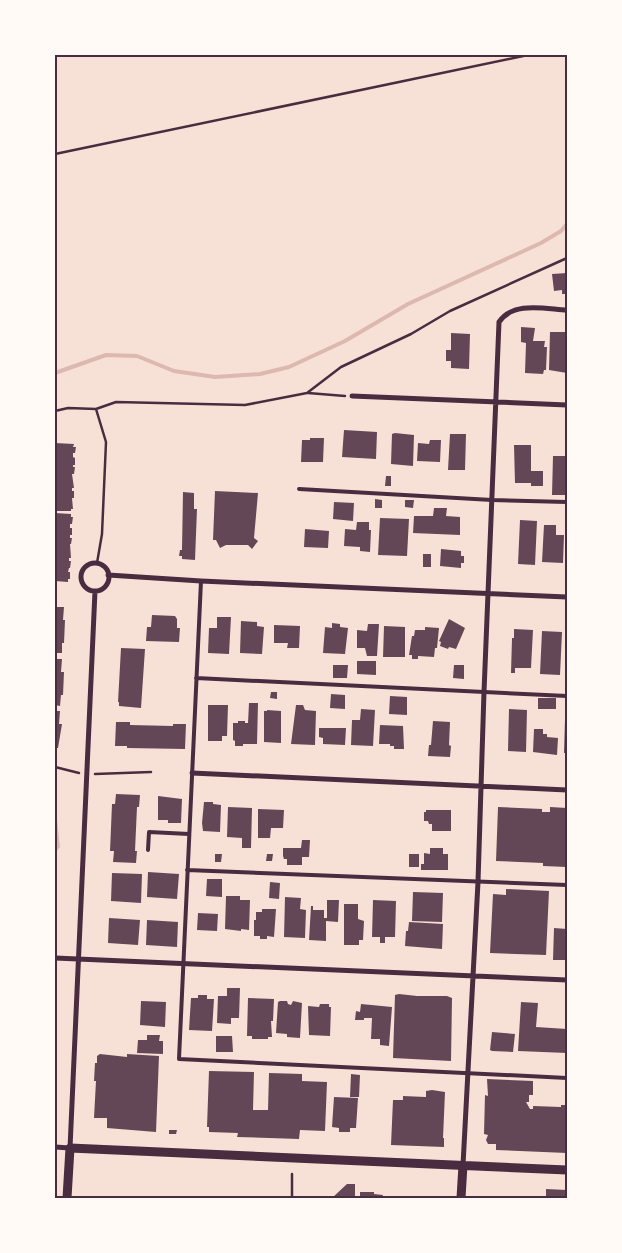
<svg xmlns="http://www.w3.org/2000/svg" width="622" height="1253" viewBox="0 0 622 1253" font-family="'Golos Text',sans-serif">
<rect width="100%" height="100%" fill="#f7e1d7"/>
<path fill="#dcb8b0" d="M55,802L60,847L55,853Z"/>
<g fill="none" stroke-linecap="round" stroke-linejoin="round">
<path stroke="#dcb8b0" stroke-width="4" d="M55,373L106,355L137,356L174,371L215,377L260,374L289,367L345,341L408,304L541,243L561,231L567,224"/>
</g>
<path fill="#644757" d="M567,273V294H562V290L554,291L552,274Z
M521,327L535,328L533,341H545L544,347H547L546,370H544L543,374L525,373L526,343L521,342Z
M550,332H565V337H567V373L549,370Z
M451,333L470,334L469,369L451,368V361H446V350H451Z
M344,430L377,432L376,459L342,457Z
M395,433L414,435L413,466L391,464L392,434Z
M450,434H466L465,470H448Z
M310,438H324L323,462H301L302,440H310Z
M430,440H441L440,462L417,461L418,443L429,444Z
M55,443L74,444L73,447H76L75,453H73V457L75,458V465H73V467H75L74,474H72L74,488H72V491H74V498H72L73,509H71V511H55Z
M514,445H531V471H543V486H531V483H515Z
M553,456H567V495H552Z
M386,476H391V486H385Z
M215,491L258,493L254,538L258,541L252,549L248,545H226L220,548L216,540H213Z
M183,492L194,493V509H197L195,560L182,559V556H179L180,550H182Z
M375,499L382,500V508H375Z
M405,500H414L413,508L405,507Z
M334,502L354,503L353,521L333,519Z
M434,508H447L446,516L460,517V535L413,533L414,516H433Z
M55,513L71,514V517H73L72,524H70V528H72V535H70V538H72L71,544H70L71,558H69V561H71L70,568H69L68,572H70V579H68V582L55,581Z
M380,518L409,519L407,556L378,555Z
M520,520L537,521L535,565L518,564Z
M357,522H369V530H371L370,552L360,551V547L344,546L345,529L356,530Z
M544,525H556V535H564L563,563L542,562Z
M305,529L329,531L328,548L304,547Z
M441,549L461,551V556H464V563H461V568L440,566Z
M423,554H431V567H423Z
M55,607H64L63,620H65L64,643H62V653H55Z
M152,615L175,616L177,619V628H180L179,642L146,641L147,627H151Z
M217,617H231L229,654L208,653L209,628H217Z
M449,619L465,628L456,649L449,647L448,649L440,646L441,642L439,641Z
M241,621L257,622V626L264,627L262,654L240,653Z
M332,623L340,624V627L348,628L345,654L323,653L325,627L332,628Z
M368,624H379L377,656H367L365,648H357V630L367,631Z
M274,625L300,626L299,648H287L288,643H274Z
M384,626L405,627V657H383Z
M425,627L439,628L437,648H435L434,657L418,656V659H412V655H409L412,636H414L415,630H425Z
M514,629L533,630L531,668H515V673H511L512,638H514Z
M542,631L562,632L560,675L540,674Z
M121,648L145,649L141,708L119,706V702H118Z
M55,659H62L61,672H64L63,695H61L60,706L55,705Z
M357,661H376V675L357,674Z
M333,665H348L347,678H333Z
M454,665H464V679L453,678Z
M271,692H277V699L270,698Z
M331,694L345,695V709L330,708Z
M390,696L407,697V715L389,714Z
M538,698H556V709H538Z
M249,703H258L257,744H243V746H235V741L233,740V723H238V721H245V723H248Z
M208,705H228L227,736H222V741H208Z
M296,705H303L305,710L316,711L315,745L291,744Z
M361,709L375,710L373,746L351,745L352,720H360Z
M509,709L527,710L526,752L508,751Z
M267,710L281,711V743L264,742V711H267Z
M55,711H60L59,724H62L58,748H55Z
M565,719H567V753H564Z
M433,721L450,722L449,745L451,746L450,757L428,756L429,745H431Z
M116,722H130V725L173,726V724H186L185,749L127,748V746H115Z
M380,725L403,726L404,749H394V746H390V744H379Z
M319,728H346L345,745L323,744V738L319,737Z
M534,729H543V734H547V737L558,738L557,755L533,752Z
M116,794L140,795L139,807H137L135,851H137L136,863L113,862L114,851H110L112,804H115Z
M158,796L182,799L181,823H168V820H158Z
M204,802H213V804L221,805L220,832L203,831L202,823Z
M228,807L252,808L251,848H242V838L227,837Z
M498,807L542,809V812H550V807L567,808V867L543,866V863L496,861Z
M258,809L284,810L283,828H271L270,838H258Z
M426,810H451V831H432V824H429L428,821H424V812H426Z
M302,840H310L309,857H302V865H287V859H284L283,856V848H301Z
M430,848H443V854H448V870H421V864H424V853L430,854Z
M215,854H222L221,862H215Z
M267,854H273L272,861H266Z
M409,854H419V867H409Z
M148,872L179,874L177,899L147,897Z
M112,873L142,874L141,903L111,901Z
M207,879H222V897L206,896Z
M270,882L280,883L279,899L269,898Z
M506,889L549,891L546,955L490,953L493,894L506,895Z
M413,892L443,893L442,922L412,921Z
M226,896H240V900H250L249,930L241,929V931L225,929Z
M285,897L301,898L300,909L306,910L305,938L284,937Z
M327,900H339L338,922L326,921V941L309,940L311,906H313V910H324V918H327Z
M373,900L396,901L395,937H385V943H380V937H372Z
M344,904H358V919L364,921L363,940H359V945H344Z
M262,909H276L274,937L267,936V939H260V936H254V920H256V912H262Z
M198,913L218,914L217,931L197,930Z
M109,918L140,920L138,945L108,943Z
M147,920L178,922L177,947L146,945Z
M409,922L443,924L442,949L405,946L406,931H408Z
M554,928L567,929V960H553Z
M227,988H240L239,1018H231V1024L217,1023L218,996H227Z
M399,994L417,996H447L452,998L451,1061L393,1058L395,995Z
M198,995H207V999H214L212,1031L189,1030L191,998H198Z
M248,998L274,999L273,1021H271L272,1037H268V1039H252V1036H247Z
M141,1001L166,1002L165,1027L140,1025Z
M280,1001H287L288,1004L291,1005L293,1001L302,1003L300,1038L287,1037V1034L276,1033L278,1002Z
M521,1002L538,1003L536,1027L567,1029V1053L518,1051Z
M320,1004H329V1007H331L330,1036L309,1035L308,1006L319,1007Z
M361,1004L392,1007L389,1046L380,1045V1039H371L372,1018H364V1020H355L356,1011L360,1012Z
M492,1032L515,1034L513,1052L492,1051L490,1050Z
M147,1035H160L159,1041H163V1054L137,1053L138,1040H147Z
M216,1036H232L233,1052H216Z
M100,1054L127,1057V1054L159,1056L156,1132L107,1128V1118H94L96,1081H94L95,1063H97V1056Z
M209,1071L254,1072L253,1110H268L269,1073L302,1074V1081L327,1082L325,1131L300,1130L299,1139L237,1137L238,1133L209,1132V1127H207Z
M351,1074L360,1075L359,1097H350Z
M487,1079L533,1081V1095H529V1102H526L530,1109H533V1106L561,1107V1105H567V1153L496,1150V1144H488L486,1140L488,1135L484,1134L485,1095L488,1096Z
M432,1090L445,1092L443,1138H444V1147L391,1145L393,1100H403V1096L426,1097V1091Z
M334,1097L358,1098L356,1128H350V1132H339V1128L332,1127Z
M169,1130H177L176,1134H169Z
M347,1184H355V1198H332Z
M546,1189L567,1190V1198H546Z
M360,1192H374V1194L383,1195L382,1198H360Z"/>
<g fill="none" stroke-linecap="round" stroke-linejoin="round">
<path stroke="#4a2c40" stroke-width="2.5" d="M55,154L528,55
M308,393L345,396
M96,409L106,442L102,534L97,563
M55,411L68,408L96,409L116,402L245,405L307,393L341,367L411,334L450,311L567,258
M55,767L79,773
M95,774L151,772
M292,1174V1198"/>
<path stroke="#4a2c40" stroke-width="4" d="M299,489L492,500L567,502
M201,581L179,1059L567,1078
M196,678L567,696
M148,850L149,832L189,834
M187,870L567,885"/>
<path stroke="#4a2c40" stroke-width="5" d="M352,396L567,405
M81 577a14 14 0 1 1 28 0a14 14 0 1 1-28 0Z
M108,575L201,581L567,597
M192,773L567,790
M55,958L567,980
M55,1147L70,1148L95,591
M463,1165L478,882L484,692L499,322C513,301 545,309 567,310"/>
<path stroke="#4a2c40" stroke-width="9" d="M67,1198L70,1148L567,1170
M461,1198L463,1165"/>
</g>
<rect width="622" height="1253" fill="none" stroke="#fffaf5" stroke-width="112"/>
<rect x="56" y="56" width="510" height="1141" fill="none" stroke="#4a2c40" stroke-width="2"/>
</svg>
